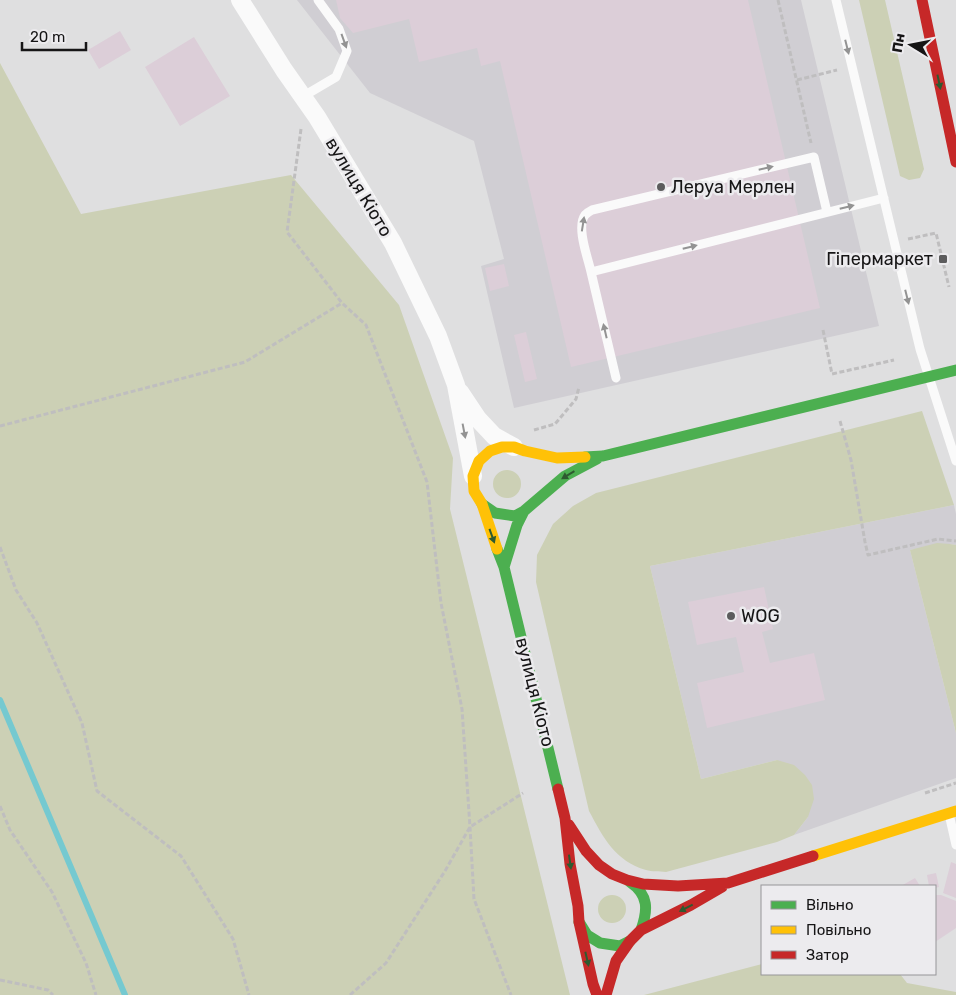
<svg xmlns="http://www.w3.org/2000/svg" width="956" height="995" viewBox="0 0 956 995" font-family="Rubik,sans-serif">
<rect width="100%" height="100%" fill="#dfdfe0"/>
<path fill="#d0ced3" d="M297,0H801L879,326L514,408L481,266L504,259L474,141L370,93Z
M954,505L956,514V545L950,544L910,550L956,733V778L794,835L808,817L777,760L701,779L650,566Z"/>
<path fill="#ccd0b5" d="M859,0H885L924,169L920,178L909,180L900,176Z
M0,63L81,214L291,175L399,305L453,458L450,509L570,995H0Z
M922,411L954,505L650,566L701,779L777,760L794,765L805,775L812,785L814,799L808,817L794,835L777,842L666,872C659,871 652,872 646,870C615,861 603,837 589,811L536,582L537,555L553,524L573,506L596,493Z
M493 484a14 14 0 1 1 28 0a14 14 0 1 1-28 0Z
M937,543L950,544L956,545V733L910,550Z
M598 909a14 14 0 1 1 28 0a14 14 0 1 1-28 0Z
M762,964V974H900L907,983L956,992V995H644Z"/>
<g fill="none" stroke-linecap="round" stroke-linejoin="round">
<path stroke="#75c9d0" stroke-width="6" d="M0,700L125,995"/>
</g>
<path fill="#dcced8" d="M336,0H748L820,308L571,367L500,61L481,66L477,48L419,62L409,19L353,33L340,18Z
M120,31L131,50L99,69L88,50Z
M194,37L230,96L180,126L145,67Z
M504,264L509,286L490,291L485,268Z
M526,332L537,379L525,382L514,335Z
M764,587L773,629L762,632L770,663L814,653L825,700L707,728L697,683L744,672L736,637L697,645L688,602Z
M951,862L956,864V898L943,893Z
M936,873L939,887L935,888V886H929L927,875Z
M915,878L920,886H901Z
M935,895H941L956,901V928L935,942Z"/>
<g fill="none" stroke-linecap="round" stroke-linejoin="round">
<path stroke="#bfbebf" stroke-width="3" stroke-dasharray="5 2.5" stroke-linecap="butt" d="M778,0L811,143
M797,80L837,70
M301,129L287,232L342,303L366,325L427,482L441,603L462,709L470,827L474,899L511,995
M908,239L936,233L949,287
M823,330L832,374L894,360
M840,421L851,460L865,542L868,555L938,539L956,541
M0,426L245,362L342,303
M534,430L555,424L576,399L579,387
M0,547L16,590L37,623L82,723L97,791L181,856L233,939L249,995
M925,793L956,783
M0,806L10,830L52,892L86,963L96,995
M0,980L48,990L53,995
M350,995L386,963L445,871L470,827L523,793"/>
<path stroke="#fafafa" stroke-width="9" d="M836,0L920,349L956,461
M302,97L336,77L347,51L339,29L318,0
M591,272C588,258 576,227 585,215C587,213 590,211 592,210L814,157L827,212
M616,378L591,272L884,198
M949,814L956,845"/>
<path stroke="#fafafa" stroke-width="18" d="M240,0L284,70L317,117L393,243L438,336L456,385L473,476
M460,392L478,419L494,436L514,447"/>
<path stroke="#4caf50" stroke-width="11" d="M585,457L603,456L956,370
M482,504L495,513L515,516L524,511L565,476L597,459
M497,549L504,567L558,789
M504,567L517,525L524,511
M630,882C649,895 648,910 641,930
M579,922L587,935L600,943L620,946L630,941"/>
<path stroke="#ffc107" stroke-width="11" d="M497,549L482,504L474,491L473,476L479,461L490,451L502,447H514L525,451L557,458L585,457
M813,856L956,811"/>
<path stroke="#c62828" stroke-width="11" d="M922,0L956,162
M558,789L565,818L570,864L578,906L579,922L593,984L597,995
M569,825L586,851L599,865L612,874L627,880L643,884L678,886L728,883L813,856
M606,995L616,961L630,941L641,930L691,905L722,887"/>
</g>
<defs><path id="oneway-solid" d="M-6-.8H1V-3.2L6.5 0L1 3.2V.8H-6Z" transform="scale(1.25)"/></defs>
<g fill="#939393">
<use href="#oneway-solid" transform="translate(344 41) rotate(70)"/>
<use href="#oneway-solid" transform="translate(847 47) rotate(76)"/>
<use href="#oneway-solid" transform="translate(766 168) rotate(-13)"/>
<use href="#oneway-solid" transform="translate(847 207) rotate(-14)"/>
<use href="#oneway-solid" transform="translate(583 224) rotate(-81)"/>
<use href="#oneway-solid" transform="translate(690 247) rotate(-14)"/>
<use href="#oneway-solid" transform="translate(907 297) rotate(76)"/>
<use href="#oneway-solid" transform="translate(605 331) rotate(-103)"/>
<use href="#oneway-solid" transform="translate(464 431) rotate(79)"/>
</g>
<g fill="#2e5a30">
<use href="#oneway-solid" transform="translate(939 82) rotate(78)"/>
<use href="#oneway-solid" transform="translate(568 475) rotate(149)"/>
<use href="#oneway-solid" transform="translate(492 536) rotate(70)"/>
<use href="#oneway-solid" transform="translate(570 862) rotate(82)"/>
<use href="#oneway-solid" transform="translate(686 908) rotate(153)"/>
<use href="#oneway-solid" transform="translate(587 959) rotate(77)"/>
</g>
<g fill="#5c5c5d" stroke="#ecebee" stroke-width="2">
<circle cx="661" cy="187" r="5"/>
<rect x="938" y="254" width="10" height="10" rx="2.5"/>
<circle cx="731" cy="616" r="5"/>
</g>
<g text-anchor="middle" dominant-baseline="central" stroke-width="5" stroke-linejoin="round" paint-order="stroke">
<g font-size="18" fill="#161516" stroke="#ecebee">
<text transform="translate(359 187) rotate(59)">вулиця Кіото</text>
<text transform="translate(535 692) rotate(76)">вулиця Кіото</text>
</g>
<g font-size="18" fill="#161516" stroke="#ecebee" text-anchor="start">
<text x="671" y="187">Леруа Мерлен</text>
<text x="933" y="259" text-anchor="end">Гіпермаркет</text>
<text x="741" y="616">WOG</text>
</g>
</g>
<rect x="761" y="885" width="175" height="90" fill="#ecebee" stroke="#969598"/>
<rect x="771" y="901" width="25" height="8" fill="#4caf50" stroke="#969598"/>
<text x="806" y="910" font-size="15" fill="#161516">Вільно</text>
<rect x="771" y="926" width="25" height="8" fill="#ffc107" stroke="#969598"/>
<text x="806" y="935" font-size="15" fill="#161516">Повільно</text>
<rect x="771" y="951" width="25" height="8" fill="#c62828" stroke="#969598"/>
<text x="806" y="960" font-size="15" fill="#161516">Затор</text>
<g transform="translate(911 45) rotate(280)" stroke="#ecebee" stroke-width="4" paint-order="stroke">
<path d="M0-4L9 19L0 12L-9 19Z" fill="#161516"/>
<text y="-8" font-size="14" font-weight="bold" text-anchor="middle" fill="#161516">Пн</text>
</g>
<path d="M22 42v8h64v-8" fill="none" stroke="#161516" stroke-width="2.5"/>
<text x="30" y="42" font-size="15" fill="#161516" stroke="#ecebee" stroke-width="4" paint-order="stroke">20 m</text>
</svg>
